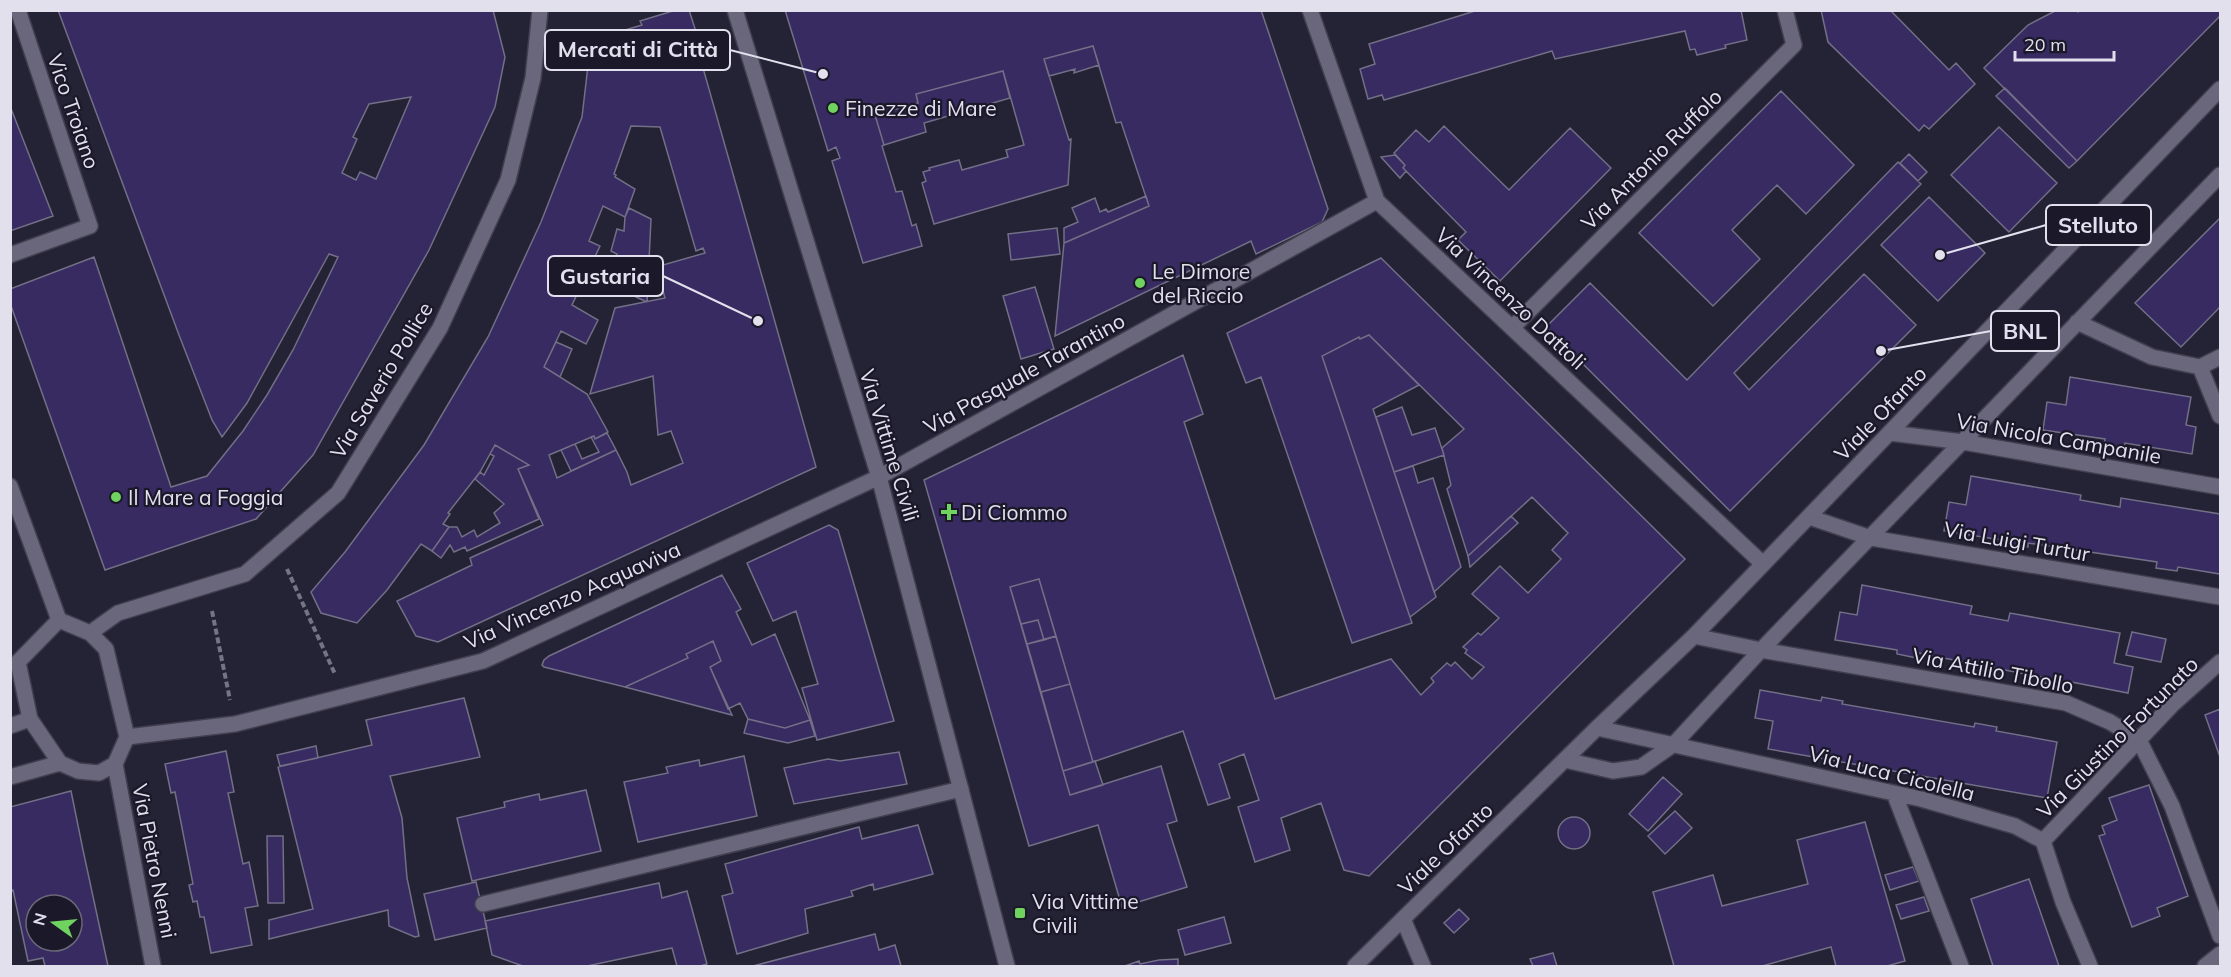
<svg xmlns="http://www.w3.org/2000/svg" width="2231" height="977" viewBox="0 0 2231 977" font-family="Mulish,sans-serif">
<rect width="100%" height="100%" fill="#242235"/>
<path fill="#372b61" stroke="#726f86" stroke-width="1.5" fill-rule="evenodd" d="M58,10H493L505,57L495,107L429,250L313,455L256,519L105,570L10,303V289L94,257L171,487L207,476L243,431L267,395L293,350L338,257L329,254L247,403L222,437L212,420L179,335ZM411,97L376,179L360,172L356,180L342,173L357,139L353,137L369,104Z
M676,10H689L707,66L703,68L816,467L438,642L416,636L397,601L472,565L470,558L543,525L518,469L529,465L495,445L480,472L448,513L450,514L443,524L449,527L432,551L421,544L387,590L357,623L321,613L311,592L345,552L424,445L488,337L541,222L582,117L591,40L642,25L640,21ZM631,126L660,127L696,251L703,248L705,253L656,267L665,298L615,308L590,394L653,376L658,435L671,431L683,463L631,485L627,472L616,450L557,478L549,455L594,436L595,439L608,432L587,394L544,367L561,331L586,344L598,320L572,305L600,246L589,241L603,206L625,217L635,189L615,177L616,175L614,174Z
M785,10H1261L1328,209L1322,222L1256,254L1251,241L1055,336L1064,243L1149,206L1121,122L1116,123L1093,46L1044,59L1069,140L1071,139L1068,185L934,224L922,183L926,181L923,172L930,170L929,168L959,160L962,170L1008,157L1006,150L1024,145L1003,71L916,94L918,103L875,115L884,145L882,146L896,192L902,191L912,226L916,224L922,246L863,263L832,161L840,158L836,147L828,151Z
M1478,10H1741L1747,40L1725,45L1726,48L1697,55L1695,49L1690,50L1685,31L1555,59L1552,51L1384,100L1382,95L1368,99L1360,69L1375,64L1369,44Z
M1821,10H1890L1949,70L1956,63L1975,84L1929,129L1924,125L1919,131L1828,42Z
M2057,10H2077L2078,12L2080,10H2220V16L2077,161L1984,68L2028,25Z
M1093,46L1099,65L1074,73L1075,69L1049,76L1044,59Z
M1003,71L1010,98L924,123L926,132L884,145L875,115L918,103L916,94Z
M2005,88L2077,161L2069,168L1996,96Z
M1781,91L1854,165L1806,214L1777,185L1732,230L1760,259L1713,306L1639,233Z
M10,106L53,216L10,231Z
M1444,126L1509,190L1570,128L1611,168L1500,281L1458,240L1466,232L1406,171L1403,168L1405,165L1394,153L1416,130L1429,142Z
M1999,127L2057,183L2009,232L1951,175Z
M1909,154L1927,172L1918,181L1900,163Z
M1395,155L1405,165L1403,168L1406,171L1400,178L1381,157Z
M1898,162L1921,184L1734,373L1749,390L1864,274L1916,325L1730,511L1546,327L1590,283L1687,380Z
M1146,196L1149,206L1064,243V228L1078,222L1072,208L1095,198L1100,212L1106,209L1108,212Z
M1929,197L1985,253L1938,301L1881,245Z
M629,208L651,219L647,302L608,284L604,294L583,283L590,267L609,276L617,254L611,251L617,229L624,231L625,217Z
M2220,218V307L2181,347L2135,303Z
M1057,228L1060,254L1011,260L1008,234Z
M1381,258L1685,559L1369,876L1344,870L1321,803L1281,818L1290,850L1255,862L1238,807L1259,800L1244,754L1219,764L1230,798L1208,805L1183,731L1093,762L1039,579L1010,587L1070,795L1161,766L1177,821L1167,824L1187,887L1122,907L1098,825L1029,846L924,480L1183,355L1203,414L1184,422L1275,699L1391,659L1421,695L1434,682L1431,678L1447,663L1451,666L1455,662L1472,679L1484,667L1465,653L1467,650L1463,647L1478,633L1481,635L1499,618L1472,594L1500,566L1528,593L1561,559L1552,550L1568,533L1532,497L1468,556L1447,489L1451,485L1442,448L1464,429L1369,335L1360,339L1359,337L1322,356L1412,623L1352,643L1261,377L1246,383L1227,333Z
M1035,287L1054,349L1021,359L1003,296Z
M1369,335L1419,385L1373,409L1436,597L1410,617L1322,356L1359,337L1360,339Z
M556,342L572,349L560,377L544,367Z
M2070,377L2191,397L2186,425L2196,427L2192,454L2125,443L2124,448L2104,445L2105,439L2043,430L2047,402L2066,405Z
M1402,407L1412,435L1435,428L1444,455L1394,472L1376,417Z
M607,433L616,450L571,471L561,450L575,444L582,459L599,452L591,437L594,436L595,439Z
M495,445L529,465L518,469L539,519L467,551L465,547L454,552L450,545L441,558L432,551L449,527H457L462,537L474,530L477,537L500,523L494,513L504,504L475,479L480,472L484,475L494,456L490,454Z
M1413,466L1418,483L1433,478L1461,567L1434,592L1394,472Z
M1971,476L2081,495L2080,500L2120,507L2121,498L2220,514V574L2178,567L2177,571L2156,568L2157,562L2028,543V547L2008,545V541L1944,531L1949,502L1966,505Z
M1511,516L1518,523L1470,567L1468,556Z
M829,525L838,530L894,721L817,740L802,688L818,684L796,611L773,621L747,563Z
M722,575L741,609L736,612L752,645L775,634L810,720L785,728L748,719L740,703L728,709L710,667L721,661L713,641L686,654L688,658L625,687L544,667L542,665L544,660L549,656Z
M1039,579L1056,636L1044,640L1038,620L1021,624L1010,587Z
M1862,585L1972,606L1970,614L2008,621L2010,613L2120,633L2114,663L2133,667L2128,693L2066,681L2065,687L2044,683L2046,678L1918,653L1917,658L1897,654V650L1835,640L1840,612L1857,615Z
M1038,620L1044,640L1027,644L1021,624Z
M2132,632L2166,639L2161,662L2126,655Z
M1056,636L1070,684L1041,692L1027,644Z
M713,641L721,661L710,667L732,715L625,687L688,658L686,654Z
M1070,684L1093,762L1063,771L1041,692Z
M1760,690L1821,701L1822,697L1843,701L1842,704L1974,727L1975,723L1997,727L1996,731L2057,742L2047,798L1768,749L1773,721L1755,718Z
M464,698L480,757L390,776L402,818L407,878L419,936L415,937L389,926L388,910L269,939V920L313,909L278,767L372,745L366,720Z
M2220,709V757L2205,715Z
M748,719L785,728L810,720L815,736L788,743L748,734L744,733Z
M316,746L318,758L280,766L277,755Z
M226,751L234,792L228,793L243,864L249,862L258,906L245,908L252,945L211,953L204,917H200L197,901L193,902L189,885L193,884L175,792L171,793L165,764Z
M899,752L907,784L794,804L784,768L828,759L840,761Z
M744,756L757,816L638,842L624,782L668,773L666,767L699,760L700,766Z
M1095,761L1103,785L1070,795L1063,771Z
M1663,777L1682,794L1648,831L1629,814Z
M2149,785L2188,896L2157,908L2160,916L2132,927L2099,836L2105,834L2102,826L2117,820L2109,798Z
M586,790L601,851L472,881L457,818L505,807L504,802L539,794L540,800Z
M71,791L83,850L108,966H45L43,958L28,961L13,890L10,891V807ZM36,905H72V941H36Z
M1675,811L1692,828L1665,854L1648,836Z
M1558 833a16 16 0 1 1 32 0a16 16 0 1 1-32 0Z
M1865,822L1905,961L1887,966H1836L1831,947L1762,966H1674L1653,892L1713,875L1722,906L1808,884L1797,840Z
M918,825L933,874L874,890L873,884L851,891L853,896L805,909L808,933L737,954L722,896L733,893L725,864L859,827L862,839Z
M267,836H283L284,903H268Z
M1913,867L1919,881L1890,890L1885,875Z
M2029,879L2059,966H1993L1971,899Z
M476,882L487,928L435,940L424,894Z
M659,883L662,898L687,891L707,964L700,966H677L672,948L587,966H523L492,955L485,921Z
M1924,897L1929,911L1901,919L1896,905Z
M1459,909L1469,919L1454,933L1444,923Z
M1224,917L1231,943L1185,955L1178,930Z
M875,934L879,950L895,945L901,966H753Z
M1553,953L1557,966H1533L1530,959Z
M1178,959V966H1125L1139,961L1140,964L1159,960Z"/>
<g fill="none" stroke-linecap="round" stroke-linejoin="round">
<g stroke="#413e4e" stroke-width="18">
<path id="lane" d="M483,904L961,789"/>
</g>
<g stroke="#413e4e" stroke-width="18">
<path id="street" d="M1310,10L1377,201L1763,564
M10,255L90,226L18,10
M2077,322L2152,357L2200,367L2220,357
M1512,328L1794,45L1785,10
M2200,367L2220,416
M1890,433L1963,442L2220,487
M10,486L59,620L90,633L106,649L127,737L115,764L99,773L78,771L60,763L30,719L18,662L59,620
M1809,517L1871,538L2220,597
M90,633L118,613L245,574L338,493L440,328L508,180L533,78L540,10
M1694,636L1761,650L2066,703L2110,722L2139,740L2172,806L2220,936
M10,726L30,719
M1597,728L1921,799L2015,826L2043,841L2063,902L2090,966
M127,737L235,724L483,661L879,477L1377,201
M1565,760L1613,771L1641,767L1674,744L1761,650L2220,175
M115,764L153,966
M10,777L60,763
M1894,793L1961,966
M2043,841L2172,705L2220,662
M1403,919L1423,966
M2205,966L2220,954"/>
</g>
<g stroke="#413e4e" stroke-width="18">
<path id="secondary" d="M735,10L879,477L1007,966
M1355,966L1597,728L1694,636L2220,89"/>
</g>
<path stroke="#757384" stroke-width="4" stroke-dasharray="6 3" stroke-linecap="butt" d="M287,569L335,674
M212,611L230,700"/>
<use href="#lane" stroke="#6a677d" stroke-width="15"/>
<use href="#street" stroke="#6a677d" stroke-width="15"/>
<use href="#secondary" stroke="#6a677d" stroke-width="15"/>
</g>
<g fill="#70d35f" stroke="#1b182a" stroke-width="2">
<circle cx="833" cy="108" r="6"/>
<circle cx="1140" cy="283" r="6"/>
<circle cx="116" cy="497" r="6"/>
<path d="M946 503h6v6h6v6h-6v6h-6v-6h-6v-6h6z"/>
<rect x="1014" y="907" width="12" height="12" rx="3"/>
</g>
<g text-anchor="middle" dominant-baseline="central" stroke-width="4.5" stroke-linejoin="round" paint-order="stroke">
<g font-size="21" fill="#e2e0ed" stroke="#1b182a" text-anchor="start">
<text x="845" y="108">Finezze di Mare</text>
<text x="1152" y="271">Le Dimore<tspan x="1152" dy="24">del Riccio</tspan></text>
<text x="128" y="497">Il Mare a Foggia</text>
<text x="961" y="512">Di Ciommo</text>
<text x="1032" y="901">Via Vittime<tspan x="1032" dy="24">Civili</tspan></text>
</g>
<g font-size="21" fill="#e2e0ed" stroke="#1b182a">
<text transform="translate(74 111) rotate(71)">Vico Troiano</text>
<text transform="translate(1651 159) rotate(-45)">Via Antonio Ruffolo</text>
<text transform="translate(1511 298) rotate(43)">Via Vincenzo Dattoli</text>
<text transform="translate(1024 373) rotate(-29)">Via Pasquale Tarantino</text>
<text transform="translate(381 380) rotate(-59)">Via Saverio Pollice</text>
<text transform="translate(1880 413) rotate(-46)">Viale Ofanto</text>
<text transform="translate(2059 438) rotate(10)">Via Nicola Campanile</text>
<text transform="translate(890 445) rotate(73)">Via Vittime Civili</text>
<text transform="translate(2017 541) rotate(10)">Via Luigi Turtur</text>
<text transform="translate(572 595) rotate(-24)">Via Vincenzo Acquaviva</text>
<text transform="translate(1993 670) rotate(11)">Via Attilio Tibollo</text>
<text transform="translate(2117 737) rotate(-45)">Via Giustino Fortunato</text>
<text transform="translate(1892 773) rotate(14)">Via Luca Cicolella</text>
<text transform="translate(1445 848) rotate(-44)">Viale Ofanto</text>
<text transform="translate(155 861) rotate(79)">Via Pietro Nenni</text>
</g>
</g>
<path fill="none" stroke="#e2e0ed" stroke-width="2" d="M823 74L730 50M1940 255L2046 225M758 321L663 276M1881 351L1991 331"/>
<g fill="#e2e0ed" stroke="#1b182a" stroke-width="2">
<circle cx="823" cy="74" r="6"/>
<circle cx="1940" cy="255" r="6"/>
<circle cx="758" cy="321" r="6"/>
<circle cx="1881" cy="351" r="6"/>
</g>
<g fill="#1b182a" stroke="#e2e0ed" stroke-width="2">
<rect x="545" y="30" width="185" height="40" rx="6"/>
<rect x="2046" y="205" width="105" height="40" rx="6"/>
<rect x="548" y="256" width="115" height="40" rx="6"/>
<rect x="1991" y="311" width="68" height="40" rx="6"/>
</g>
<g font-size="22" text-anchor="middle" font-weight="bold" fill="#e2e0ed">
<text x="638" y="57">Mercati di Città</text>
<text x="2098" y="233">Stelluto</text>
<text x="605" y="284">Gustaria</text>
<text x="2025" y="339">BNL</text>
</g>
<rect width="2231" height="977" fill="none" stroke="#e2e0ed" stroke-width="24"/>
<g transform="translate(54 923) rotate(285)"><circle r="28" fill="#1b182a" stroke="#6b6878" stroke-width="1.5"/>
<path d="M0-4.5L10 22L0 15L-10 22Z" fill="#70d35f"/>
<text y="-9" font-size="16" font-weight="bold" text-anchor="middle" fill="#e2e0ed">N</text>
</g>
<path d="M2015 51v9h99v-9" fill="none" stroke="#e2e0ed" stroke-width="3"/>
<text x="2024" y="51" font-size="18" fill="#e2e0ed" stroke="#1b182a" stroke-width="4.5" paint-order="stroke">20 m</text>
</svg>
